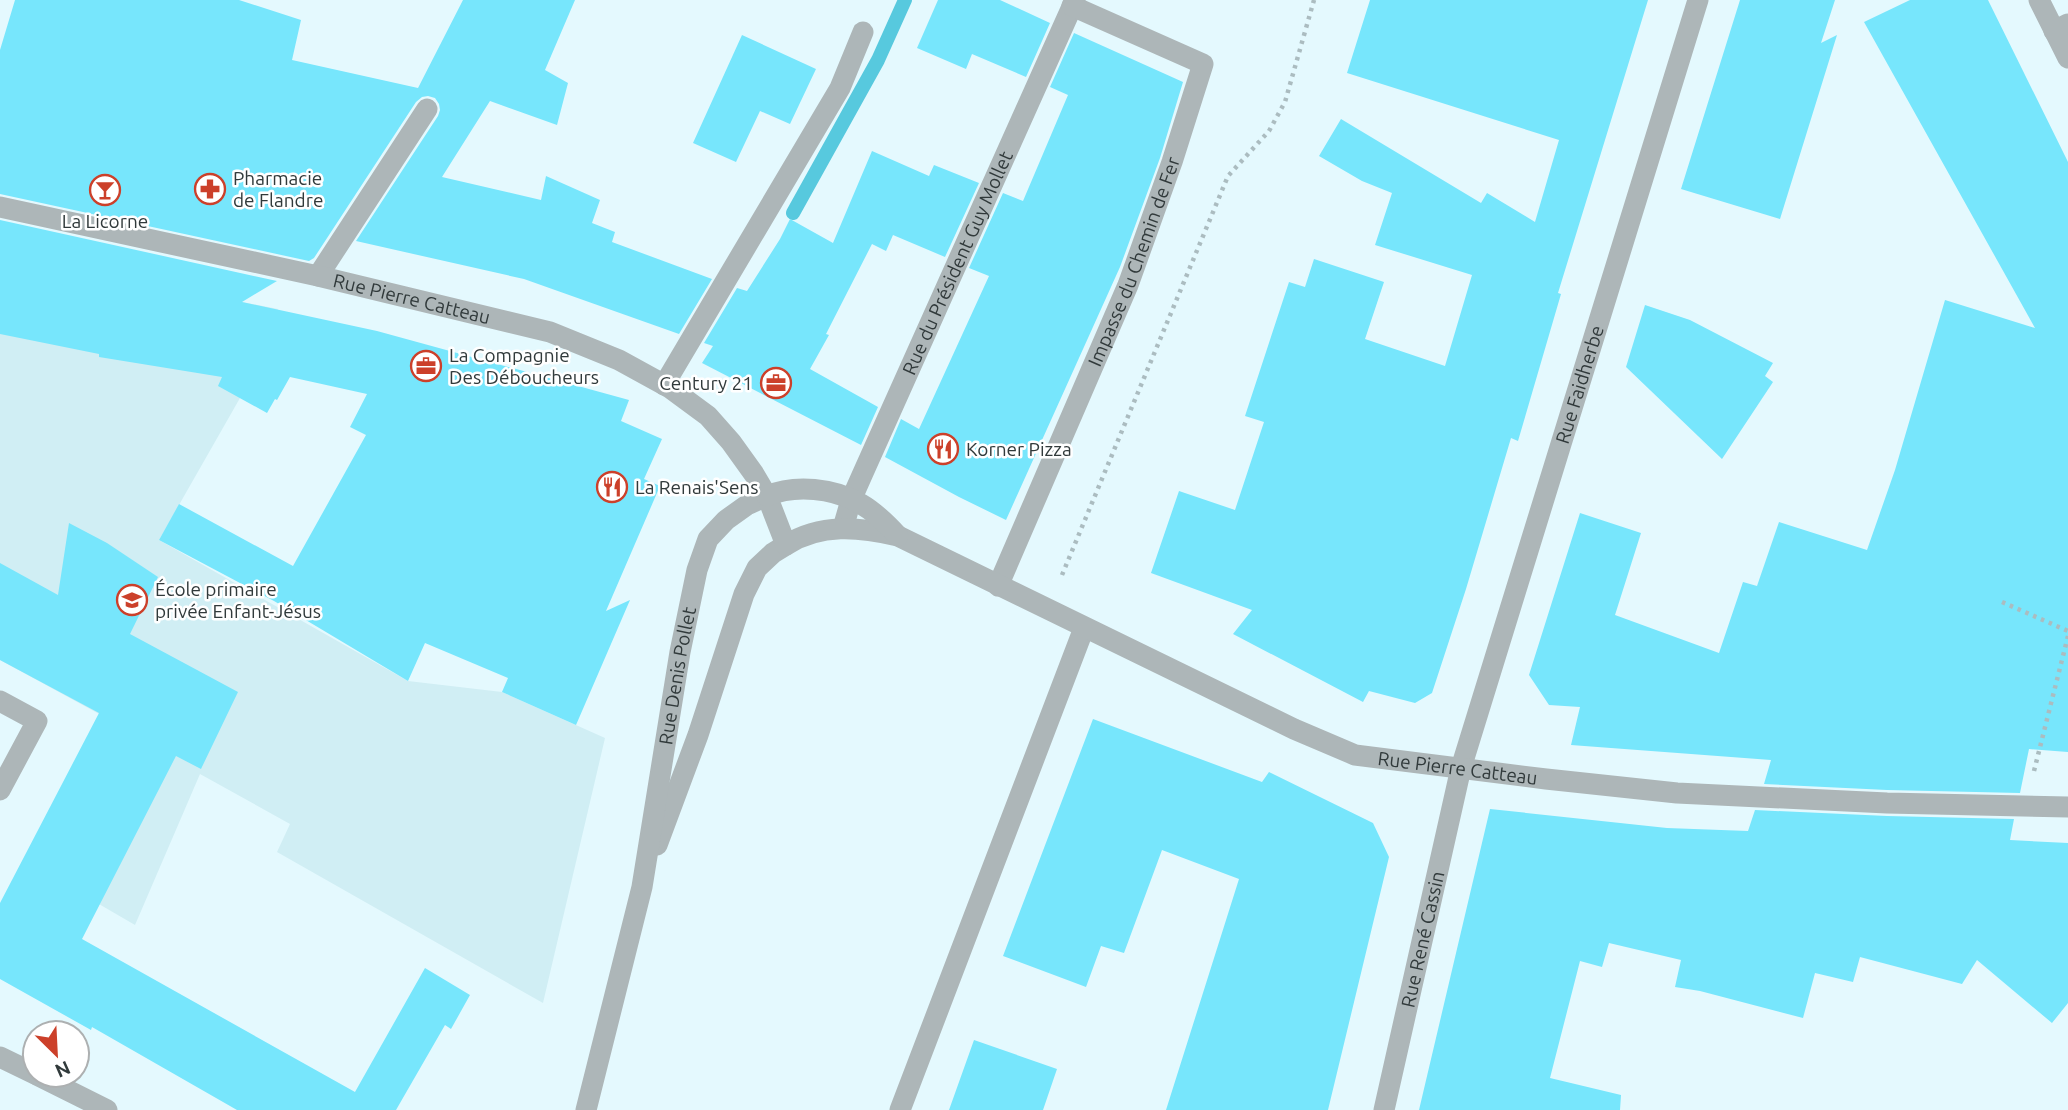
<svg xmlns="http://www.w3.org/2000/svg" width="2068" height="1110" viewBox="0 0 2068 1110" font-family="Ubuntu,sans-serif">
<rect width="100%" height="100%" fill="#e4f9fe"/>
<path fill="#d0eef4" d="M0,254L278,309L240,398L159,540L408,681L502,692L605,738L543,1003L277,852L290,824L200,774L135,925L92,900L101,715L0,660Z"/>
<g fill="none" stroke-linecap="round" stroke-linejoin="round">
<path stroke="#57c9de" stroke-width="14" d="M793,213L878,60L905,0"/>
</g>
<path fill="#77e6fc" d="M15,0H239L301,20L292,60L418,88L463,0H575L545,70L568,83L557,125L490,101L442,177L541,200L546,176L600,200L592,223L615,232L612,242L712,279L679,334L524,279L356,241L438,116L440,110L439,104L435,98L428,96L422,97L416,102L314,258L309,261L0,194V50Z
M938,0H1000L1050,23L1026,77L972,54L966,69L917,48Z
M1370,0H1648L1558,293L1561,294L1518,441L1511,438L1466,589L1432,693L1415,703L1369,691L1363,702L1233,634L1252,610L1151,573L1179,491L1235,510L1264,422L1245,416L1289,282L1305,287L1314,259L1384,282L1365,339L1445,366L1472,275L1375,245L1392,193L1362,181L1319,156L1341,119L1481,203L1487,193L1535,222L1559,140L1347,73Z
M1740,0H1835L1821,43L1837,35L1780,219L1681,189Z
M1910,0H1988L2068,162V752L2029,749L2020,793L1887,790L1764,784L1771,760L1571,745L1580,707L1549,705L1529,675L1580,513L1641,533L1615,615L1719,653L1743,582L1757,586L1779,522L1867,550L1895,470L1945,300L2035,328L1864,22Z
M1074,33L1183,82L1160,158L1120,267L1006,520L959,497L885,457L901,419L919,429L989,276L969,268L1003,193L1023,201L1068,95L1050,87Z
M742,35L816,69L790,124L760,111L736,162L693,143Z
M872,151L929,176L934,165L979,183L945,257L893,235L886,251L872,244L826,334L829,335L810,369L878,407L861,445L702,363L713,346L704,343L737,288L747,291L780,239L790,219L833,243Z
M0,220L277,281L242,302L377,331L629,400L621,421L662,439L644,479L660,486L606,611L630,600L576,725L502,692L508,678L425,643L408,681L274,601L159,540L179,504L293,566L366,435L350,427L367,394L290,377L277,400L275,399L267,413L218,386L222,377L99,357V354L0,334Z
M1645,305L1690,320L1773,363L1765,376L1773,382L1722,459L1626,367Z
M69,523L107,543L158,577L130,634L238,692L201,769L176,756L82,939L355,1092L425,968L470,995L451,1029L445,1025L396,1110H237L92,1027L91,1030L0,979V903L99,713L0,660V563L58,595Z
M1093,719L1262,782L1269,772L1373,823L1389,857L1328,1110H1166L1239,879L1162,850L1124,953L1101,946L1086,987L1003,956Z
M1490,809L1667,828L1748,831L1755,810L1887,816L2014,819L2010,840L2068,843V1003L2052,1023L1977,960L1962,984L1860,957L1853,982L1815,973L1803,1018L1700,991L1675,987L1681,960L1609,943L1602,967L1580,961L1550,1078L1621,1095L1620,1110H1419Z
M974,1040L1057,1069L1043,1110H949Z"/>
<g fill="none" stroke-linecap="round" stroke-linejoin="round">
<path stroke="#abbcc0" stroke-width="4.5" stroke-dasharray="3.5 5" stroke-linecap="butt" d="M1062,575L1228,176L1269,131L1285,102L1314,0
M2002,602L2068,631
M2034,771L2068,636"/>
<path stroke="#adb6b8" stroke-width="21" d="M2054,31L2068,24
M318,276L427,109
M664,385L840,88L863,32
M900,1110L1084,628"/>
<g stroke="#adb6b8" stroke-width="21">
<path d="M2039,0L2068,58"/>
<path id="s1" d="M843,528L851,500L863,473L1075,0"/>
<path id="s2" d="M998,586L1128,285L1172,162L1203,64L1072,6"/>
<path d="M0,701L37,721L0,790"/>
<path d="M657,845L698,735L744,594L757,568L773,553L786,545"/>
<path d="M0,1057L35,1074"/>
<path d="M37,1075L107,1110"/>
<path id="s3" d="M586,1110L642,887L680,652L697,570L708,539L726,520L747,505L767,496"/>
<path id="s4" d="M1384,1110L1461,768L1698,0"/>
</g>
<g stroke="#adb6b8" stroke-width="21">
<path id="s5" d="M0,207L318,276L550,332L619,360L670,388L708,416L731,442L754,474L767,496L786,545C821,523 859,527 898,536L1294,729L1355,755L1546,779L1677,793L1887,803L2068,807"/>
<path d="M767,496C795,484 834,488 861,504C875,512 887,524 898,536"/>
</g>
</g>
<defs>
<g id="pharmacy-ring" transform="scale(1.575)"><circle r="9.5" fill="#fff" stroke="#cc402a" stroke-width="1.5"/><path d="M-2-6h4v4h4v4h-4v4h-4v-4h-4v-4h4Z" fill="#cc402a"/></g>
<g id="bar-ring" transform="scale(1.575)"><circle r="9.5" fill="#fff" stroke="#cc402a" stroke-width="1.5"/><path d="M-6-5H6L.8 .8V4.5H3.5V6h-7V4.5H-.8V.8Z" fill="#cc402a"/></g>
<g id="office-ring" transform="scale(1.575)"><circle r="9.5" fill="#fff" stroke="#cc402a" stroke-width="1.5"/><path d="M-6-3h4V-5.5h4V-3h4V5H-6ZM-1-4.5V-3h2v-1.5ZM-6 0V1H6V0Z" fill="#cc402a"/></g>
<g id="restaurant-ring" transform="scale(1.575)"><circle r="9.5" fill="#fff" stroke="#cc402a" stroke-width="1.5"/><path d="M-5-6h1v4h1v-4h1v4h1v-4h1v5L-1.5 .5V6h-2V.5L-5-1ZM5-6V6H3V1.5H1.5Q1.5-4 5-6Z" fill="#cc402a"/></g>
<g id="school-ring" transform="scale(1.575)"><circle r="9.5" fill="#fff" stroke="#cc402a" stroke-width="1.5"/><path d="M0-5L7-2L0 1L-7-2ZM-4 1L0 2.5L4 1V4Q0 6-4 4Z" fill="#cc402a"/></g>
</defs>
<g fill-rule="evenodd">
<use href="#pharmacy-ring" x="210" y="189"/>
<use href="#bar-ring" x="105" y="190"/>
<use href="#office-ring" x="426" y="366"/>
<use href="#office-ring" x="776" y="383"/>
<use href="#restaurant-ring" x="943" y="449"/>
<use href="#restaurant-ring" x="612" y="487"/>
<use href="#school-ring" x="132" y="600"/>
</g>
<g text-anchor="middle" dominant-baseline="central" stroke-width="5" stroke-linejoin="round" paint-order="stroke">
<g font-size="19" fill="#313a3b" stroke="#fff" text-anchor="start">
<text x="233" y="178">Pharmacie<tspan x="233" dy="22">de Flandre</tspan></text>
<text x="105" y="221" text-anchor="middle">La Licorne</text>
<text x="449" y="355">La Compagnie<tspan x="449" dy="22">Des Déboucheurs</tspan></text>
<text x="753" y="383" text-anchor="end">Century 21</text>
<text x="966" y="449">Korner Pizza</text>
<text x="635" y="487">La Renais'Sens</text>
<text x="155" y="589">École primaire<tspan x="155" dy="22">privée Enfant-Jésus</tspan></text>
</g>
<g font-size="19" fill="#313a3b" stroke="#fff">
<text stroke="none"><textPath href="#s2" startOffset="352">Impasse du Chemin de Fer</textPath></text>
<text stroke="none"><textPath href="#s1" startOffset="289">Rue du Président Guy Mollet</textPath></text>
<text stroke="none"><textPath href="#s5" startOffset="422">Rue Pierre Catteau</textPath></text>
<text stroke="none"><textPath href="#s4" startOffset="752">Rue Faidherbe</textPath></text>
<text stroke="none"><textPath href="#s3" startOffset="444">Rue Denis Pollet</textPath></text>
<text stroke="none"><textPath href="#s5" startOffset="1622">Rue Pierre Catteau</textPath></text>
<text stroke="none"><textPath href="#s4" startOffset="175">Rue René Cassin</textPath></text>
</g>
</g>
<g transform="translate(56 1054) rotate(156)"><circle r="33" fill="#ffffff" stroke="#adb0b1" stroke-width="2"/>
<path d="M0-5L12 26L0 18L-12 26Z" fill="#cc402a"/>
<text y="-10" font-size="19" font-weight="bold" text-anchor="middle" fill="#313a3b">N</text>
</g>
</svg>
